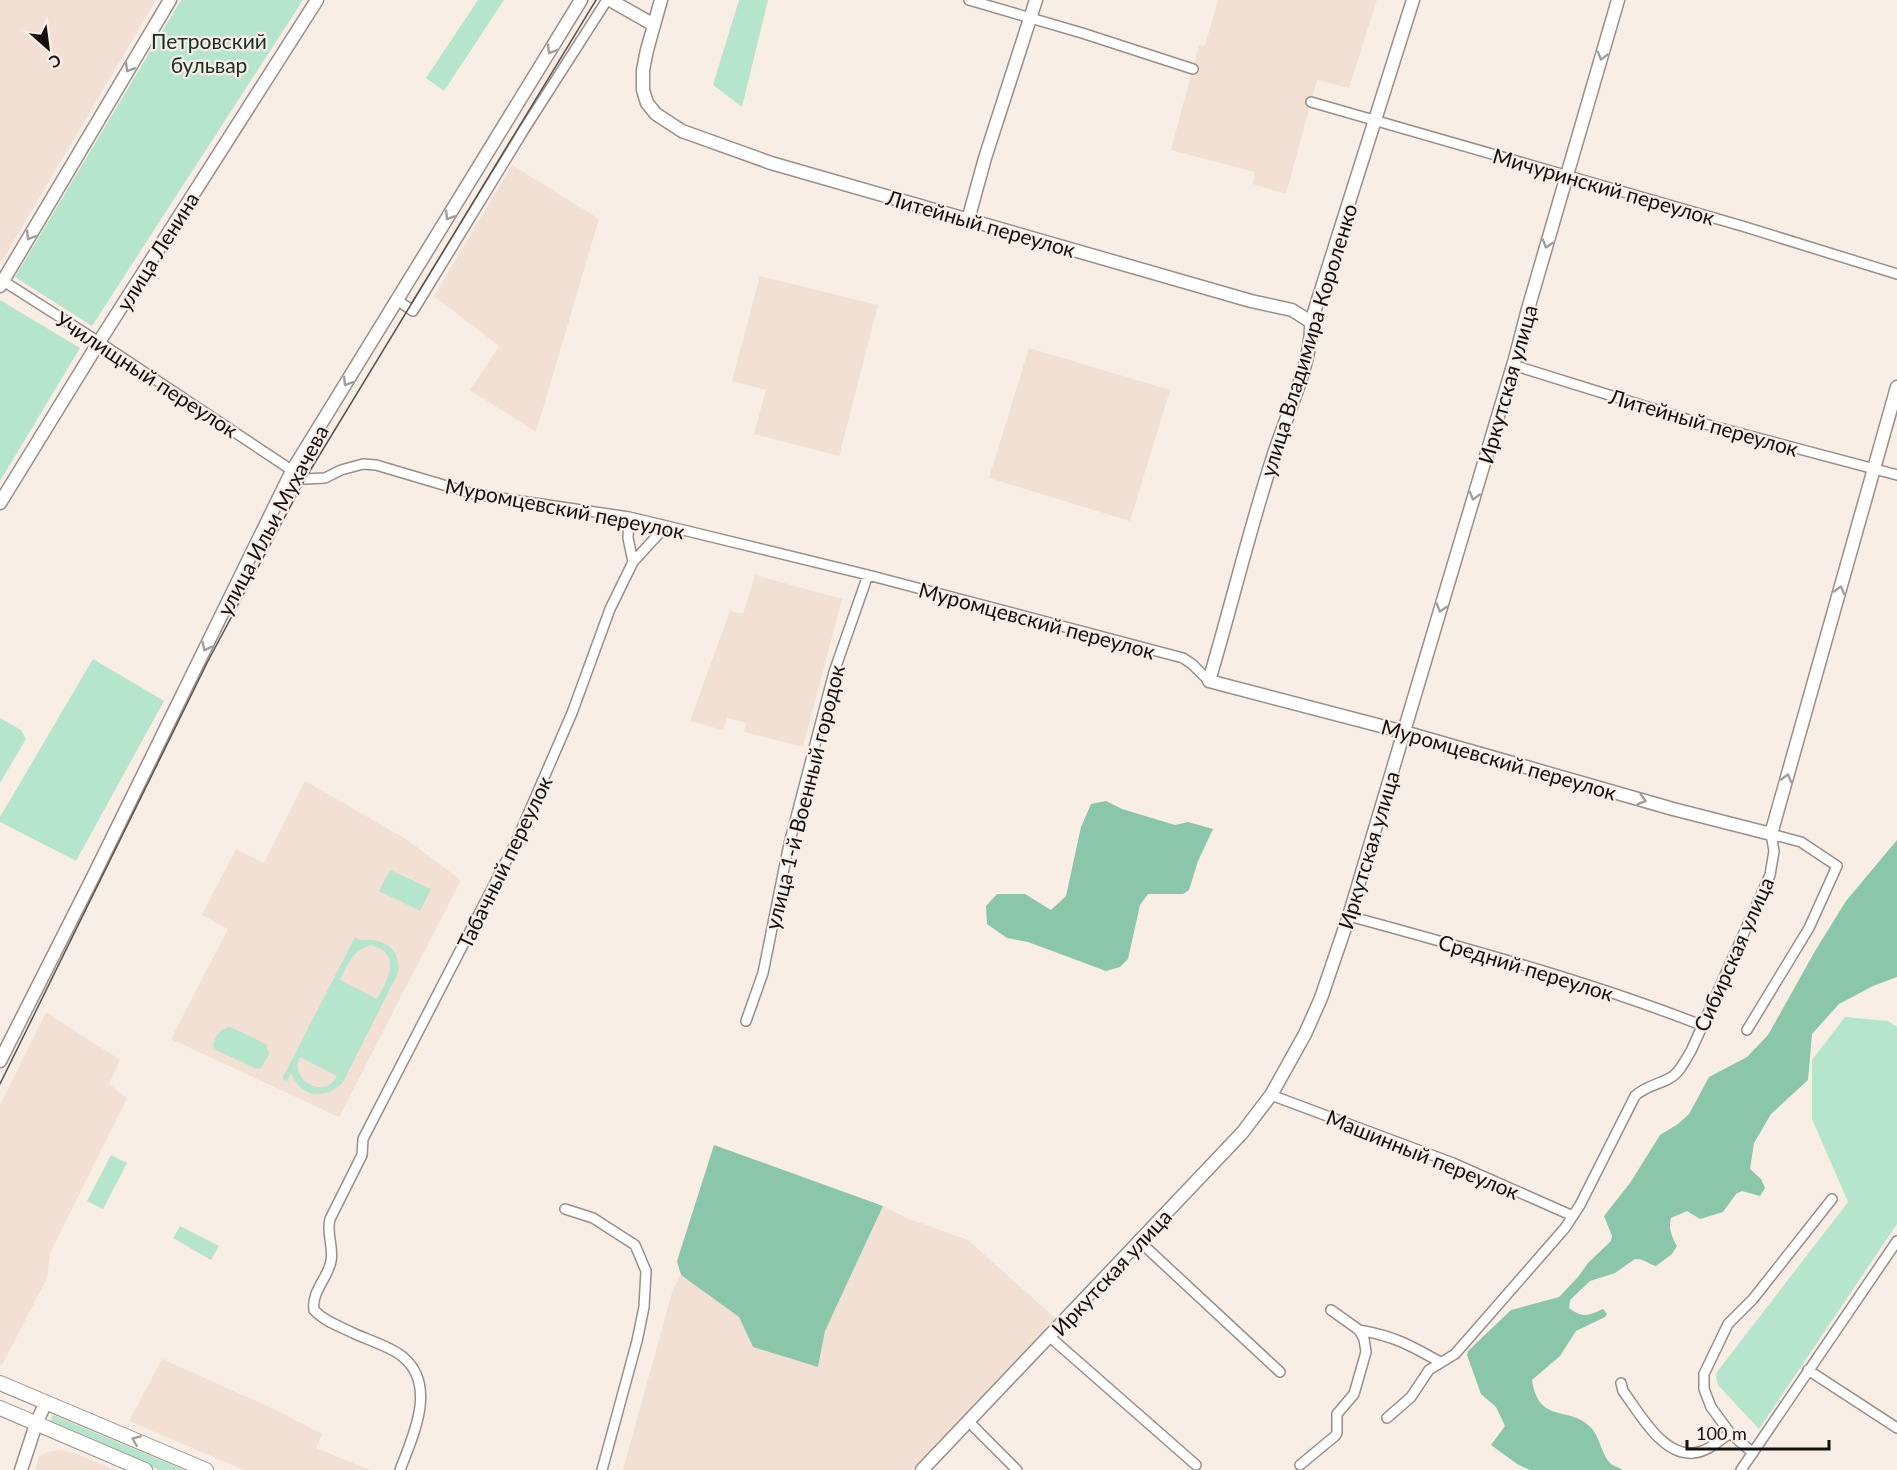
<svg xmlns="http://www.w3.org/2000/svg" width="1897" height="1470" viewBox="0 0 1897 1470" font-family="Lato,sans-serif">
<rect width="100%" height="100%" fill="#f8eee5"/>
<path fill="#f1e0d3" d="M0,0H156L2,261L0,260Z
M1218,0H1377L1349,88L1317,80L1286,194L1253,184L1255,172L1171,150L1199,45L1205,46Z
M512,165L599,219L536,432L470,390L499,346L434,296Z
M760,276L878,305L839,456L754,434L766,390L732,381Z
M1029,348L1170,390L1130,521L989,478Z
M755,575L842,599L803,747L744,732L746,723L727,718L723,730L690,721L730,611L743,614Z
M305,781L406,839L461,880L339,1117L171,1039L228,929L202,915L208,903L236,849L264,863Z
M46,1012L120,1060L109,1084L127,1098L50,1253L47,1278L2,1365L0,1364V1105Z
M883,1206L909,1219L968,1240L1055,1318L944,1439L912,1470H623L673,1289L681,1275L739,1317L753,1347L818,1367L825,1331Z
M162,1359L274,1409L322,1434L316,1448L370,1470H244L129,1421Z
M61,1450L77,1454L115,1470H35L39,1457L50,1451Z"/>
<path fill="#b5e5cd" fill-rule="evenodd" d="M181,0H303L92,326L15,277Z
M478,0H504L444,91L426,78Z
M739,0H768L742,107L713,85Z
M0,300L80,348L0,481Z
M93,659L164,701L76,861L0,822V817Z
M0,718L21,730L26,739L0,783Z
M390,870L431,889L420,911L379,891Z
M355,937C361,942 365,939 373,940C390,942 402,956 398,973L343,1082C324,1101 301,1098 291,1073L287,1081L282,1079ZM371,945C403,954 388,979 377,999L340,980C348,964 352,951 371,945ZM300,1057L337,1076C326,1100 288,1081 300,1057Z
M1845,1017L1888,1021L1897,1027V1224L1759,1429L1718,1385L1716,1377L1717,1372L1848,1202L1812,1119V1060Z
M230,1027L266,1044L269,1054L261,1068L257,1069L216,1050L213,1046C215,1035 220,1029 230,1027Z
M111,1155L127,1163L103,1209L87,1201Z
M180,1226L219,1246L211,1260L173,1238Z
M53,1415L184,1470H159L49,1424Z"/>
<path fill="#8ac7aa" d="M1106,801L1122,809L1175,825L1188,822L1213,829L1198,861L1189,890L1183,894H1148L1140,905L1128,959L1120,967L1106,971L1028,942L1007,938L987,924L986,906L997,894H1025L1051,910L1066,896L1081,827L1091,804Z
M1897,840V977L1873,986L1839,1004L1812,1034L1808,1080L1771,1114L1754,1143L1750,1169L1761,1179L1765,1188L1760,1196L1742,1191L1736,1194L1723,1212L1700,1219L1687,1211L1671,1218C1668,1227 1672,1238 1677,1246L1672,1254L1656,1266C1648,1264 1643,1258 1635,1259L1615,1273L1590,1281L1570,1300L1569,1308C1582,1318 1588,1316 1603,1309L1607,1314L1605,1317L1576,1331L1560,1356L1532,1380C1539,1427 1571,1403 1593,1430C1600,1439 1602,1456 1611,1464C1614,1466 1620,1468 1623,1470H1530L1517,1464L1491,1445L1505,1426L1496,1407L1481,1394L1467,1355L1468,1351L1511,1310L1559,1297L1578,1277L1588,1263L1611,1241L1612,1236L1604,1216L1630,1183L1660,1135L1678,1124L1689,1114L1709,1077L1747,1057L1768,1035L1815,951L1846,901Z
M714,1145L883,1206L825,1331L818,1367L753,1347L739,1317L681,1275L677,1261Z"/>
<g fill="none" stroke-linecap="round" stroke-linejoin="round">
<g stroke="#998f88" stroke-width="12">
<path id="street" d="M969,0L1082,33L1193,69
M1311,102L1742,226L1897,274
M0,279L99,342L305,479L325,478L341,470L363,464L376,465L474,494L629,517L675,528L868,575L1183,658L1192,664L1209,681
M397,300L413,311L525,128L607,0
M1513,365L1686,419L1897,475
M629,517L628,538L633,562L666,526
M1349,916C1468,949 1586,980 1701,1025
M746,1021L763,973L789,844L834,672L868,575
M1271,1095L1453,1163L1573,1216
M565,1209L593,1218L635,1245L646,1271L644,1307L637,1341L602,1470
M1138,1240L1280,1372
M1359,1330C1394,1336 1410,1345 1440,1362
M1050,1337L1196,1465
M1808,1370L1897,1428
M1621,1383L1623,1391C1639,1412 1662,1456 1693,1453C1707,1452 1719,1441 1730,1433
M1387,1418L1411,1397L1429,1370L1455,1354L1565,1228L1580,1205L1635,1096C1645,1086 1658,1085 1670,1078C1680,1073 1685,1060 1691,1051L1770,875L1774,851L1771,834L1801,842L1837,866L1809,928L1747,1030
M969,1422L1017,1470
M1753,1453L1730,1433L1711,1407L1704,1389V1374L1728,1324L1753,1299L1832,1199
M1300,1465L1335,1436L1337,1433V1414L1354,1394L1366,1352L1364,1339L1359,1330L1331,1310
M400,1470C412,1438 438,1386 403,1357C392,1347 368,1340 353,1333C339,1326 324,1321 314,1310C311,1292 328,1278 331,1261C334,1247 326,1234 330,1219L362,1155L363,1139L516,842L572,713L610,609L633,562
M1741,1470L1897,1241"/>
</g>
<g stroke="#998f88" stroke-width="15">
<path id="secondary" d="M610,0L654,25
M661,0L647,50L643,70V90L647,103L656,114L682,131L771,163L1251,301L1292,310L1311,322
M1413,0L1311,322C1313,361 1285,418 1273,457C1249,531 1231,607 1209,681L1404,732L1673,809L1771,834L1897,387
M968,220L985,158L1036,0
M0,286L170,0
M0,503L99,342L317,0
M0,1061L93,877L292,471L581,0
M21,1470L36,1424L46,1402
M922,1470L1242,1133L1271,1095L1305,1034L1321,998L1349,916L1515,359L1528,309L1618,0"/>
</g>
<g stroke="#998f88" stroke-width="16">
<path id="primary" d="M0,1383L206,1470
M0,1408L145,1470"/>
</g>
<use href="#street" stroke="#fff" stroke-width="9"/>
<use href="#secondary" stroke="#fff" stroke-width="12"/>
<use href="#primary" stroke="#fff" stroke-width="14"/>
<path stroke="#58534e" stroke-width="1.5" d="M0,1084L208,661L305,479L596,0"/>
</g>
<defs><path id="oneway-chevron" d="M-2-3.5L2.5 0L-2 3.5" fill="none" stroke-width="1.6" stroke-linecap="round" stroke-linejoin="round" transform="scale(1.5)"/></defs>
<g stroke="#a19f9e">
<use href="#oneway-chevron" transform="translate(551 50) rotate(121)"/>
<use href="#oneway-chevron" transform="translate(1602 56) rotate(106)"/>
<use href="#oneway-chevron" transform="translate(129 68) rotate(121)"/>
<use href="#oneway-chevron" transform="translate(449 216) rotate(122)"/>
<use href="#oneway-chevron" transform="translate(30 236) rotate(121)"/>
<use href="#oneway-chevron" transform="translate(1547 244) rotate(107)"/>
<use href="#oneway-chevron" transform="translate(347 382) rotate(122)"/>
<use href="#oneway-chevron" transform="translate(1474 496) rotate(106)"/>
<use href="#oneway-chevron" transform="translate(1840 590) rotate(-74)"/>
<use href="#oneway-chevron" transform="translate(1441 608) rotate(107)"/>
<use href="#oneway-chevron" transform="translate(206 647) rotate(116)"/>
<use href="#oneway-chevron" transform="translate(1787 778) rotate(-74)"/>
<use href="#oneway-chevron" transform="translate(1642 800) rotate(16)"/>
<use href="#oneway-chevron" transform="translate(136 1440) rotate(-157)"/>
</g>
<g text-anchor="middle" dominant-baseline="central" stroke-width="4.5" stroke-linejoin="round" paint-order="stroke">
<g font-size="21" fill="#133023" stroke="#f8eee5">
<text x="209" y="40">Петровский<tspan x="209" dy="24">бульвар</tspan></text>
</g>
<g font-size="21" fill="#13100d" stroke="#f8eee5">
<text transform="translate(1604 186) rotate(16)">Мичуринский переулок</text>
<text transform="translate(981 223) rotate(16)">Литейный переулок</text>
<text transform="translate(157 251) rotate(-58)">улица Ленина</text>
<text transform="translate(1308 340) rotate(-73)">улица Владимира Короленко</text>
<text transform="translate(147 374) rotate(33)">Училищный переулок</text>
<text transform="translate(1507 384) rotate(-74)">Иркутская улица</text>
<text transform="translate(1704 422) rotate(16)">Литейный переулок</text>
<text transform="translate(565 508) rotate(11)">Муромцевский переулок</text>
<text transform="translate(272 520) rotate(-62)">улица Ильи Мухачева</text>
<text transform="translate(1037 620) rotate(15)">Муромцевский переулок</text>
<text transform="translate(1499 759) rotate(16)">Муромцевский переулок</text>
<text transform="translate(804 797) rotate(-76)">улица 1-й Военный городок</text>
<text transform="translate(1368 850) rotate(-73)">Иркутская улица</text>
<text transform="translate(504 862) rotate(-64)">Табачный переулок</text>
<text transform="translate(1733 954) rotate(-66)">Сибирская улица</text>
<text transform="translate(1526 967) rotate(17)">Средний переулок</text>
<text transform="translate(1423 1154) rotate(22)">Машинный переулок</text>
<text transform="translate(1111 1272) rotate(-47)">Иркутская улица</text>
</g>
</g>
<g transform="translate(48 48) rotate(152)" stroke="#f8eee5" stroke-width="4.5" paint-order="stroke">
<path d="M0-4.5L10 22L0 15L-10 22Z" fill="#13100d"/>
<text y="-9" font-size="16" font-weight="bold" text-anchor="middle" fill="#13100d">С</text>
</g>
<path d="M1687 1440v9h142v-9" fill="none" stroke="#13100d" stroke-width="3"/>
<text x="1696" y="1440" font-size="18" fill="#13100d" stroke="#f8eee5" stroke-width="4.5" paint-order="stroke">100 m</text>
</svg>
